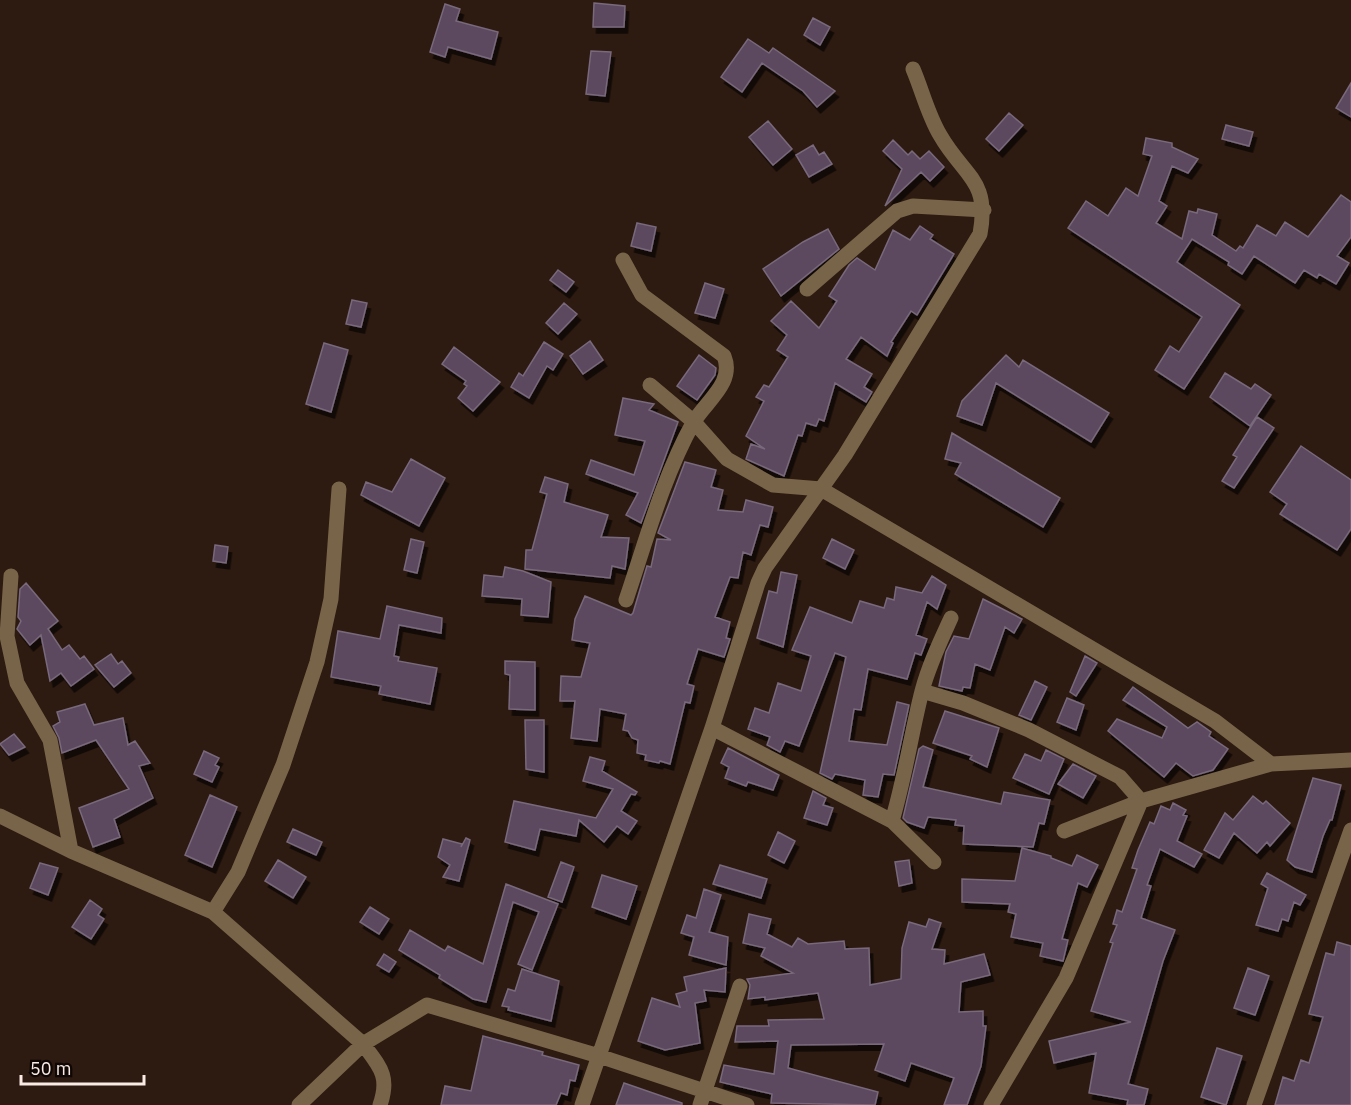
<svg xmlns="http://www.w3.org/2000/svg" width="1351" height="1105" viewBox="0 0 1351 1105" font-family="'IBM Plex Sans',sans-serif">
<defs>
<filter id="shadow"><feDropShadow dx="3.5" dy="6" stdDeviation="0" flood-color="#0009"/></filter>
</defs>
<rect width="100%" height="100%" fill="#2d1a10"/>
<path fill="#5c4860" stroke="#78697c" stroke-width="1.5" filter="url(#shadow)" d="M594,3L625,6L624,27H593Z
M445,4L460,9L456,21L498,32L491,59L448,47L445,57L430,52Z
M813,18L830,27L820,45L804,35Z
M748,39L769,53L773,48L835,91L817,107L803,91L762,63L742,92L721,77Z
M591,51L611,52L605,96L586,94Z
M1351,83V117L1336,108Z
M1009,113L1023,125L999,151L986,139Z
M768,121L792,149L773,165L749,137Z
M1226,125L1253,132L1249,146L1222,139Z
M1146,138L1172,143V147L1198,159L1188,173L1172,166L1159,201L1167,206L1156,223L1182,239L1189,211L1197,213L1198,209L1217,214L1212,235L1236,251L1240,246L1243,248L1257,225L1276,236L1285,222L1308,237L1341,195L1351,202V237L1337,256L1349,263L1336,284L1319,274L1317,278L1304,270L1295,283L1254,256L1242,274L1228,265L1229,262L1192,239L1177,262L1240,305L1184,389L1155,370L1170,346L1179,352L1202,317L1068,228L1086,201L1108,216L1126,188L1138,196L1152,156L1143,154Z
M893,140L908,155L912,151L920,159L929,151L944,167L930,181L921,172L885,206L902,169L883,151Z
M813,145L819,155L824,152L832,164L809,177L796,155Z
M637,223L656,227L651,251L631,246Z
M920,226L933,235L930,239L954,254L917,315L911,311L891,342L893,343L887,356L861,337L846,359L872,374L864,387L872,392L866,402L835,383L824,421L819,419L816,426L806,423L802,436L798,435L784,476L746,459L751,444L765,449L746,436L764,401L756,397L764,385L769,387L788,357L777,350L787,335L771,321L791,301L819,328L837,301L829,296L849,265L857,258L875,270L893,230L910,240Z
M828,229L839,249L781,296L763,269L803,242Z
M558,270L574,282L566,292L550,280Z
M705,283L724,289L715,318L695,313Z
M352,300L367,303L361,327L346,324Z
M564,303L577,314L558,334L546,323Z
M590,341L603,360L583,374L570,356Z
M544,342L563,354L553,370L547,366L529,398L511,387L519,373L523,376Z
M324,343L348,350L331,412L306,404Z
M454,347L500,382L473,411L458,398L467,386L464,384L466,381L442,364Z
M699,355L716,368L715,375L697,400L677,386Z
M1006,355L1019,367L1023,360L1109,413L1091,442L996,383L982,425L957,416L962,401Z
M1225,373L1251,389L1255,384L1271,395L1250,426L1210,397Z
M623,398L654,404L649,410L678,422L641,523L626,515L638,493L586,474L591,460L634,475L645,441L615,435Z
M1257,417L1274,428L1234,488L1222,481L1237,457L1233,455Z
M952,433L1060,498L1043,527L955,474L961,463L945,459Z
M1301,446L1351,480V529L1337,550L1280,514L1287,504L1270,492Z
M411,459L445,478L419,526L361,495L366,482L392,492Z
M685,462L716,470L711,487L723,490L718,510L743,512L746,500L773,507L768,527L760,525L751,555L743,552L738,578L730,577L715,617L730,622L726,638L730,639L724,657L698,649L687,684L694,686L690,703L685,702L670,764L660,761L659,763L645,760L646,755L637,753L638,740L632,738L628,731L623,730L626,714L600,709L597,741L571,738L575,701H560L561,676L581,677L590,643L572,640L575,619L585,596L631,615L633,613L647,566L651,567L657,539L671,540L658,533Z
M545,477L568,484L564,502L608,515L601,537L629,538L625,569L612,566L610,578L525,569L526,550H532L547,494L540,492Z
M411,539L424,542L417,573L404,570Z
M832,539L854,550L845,569L823,558Z
M215,545L228,547L226,563L213,561Z
M505,567L523,571L551,582L548,617L521,615L522,599L482,596L484,575L503,577Z
M781,572L797,575L783,647L757,638L769,591L777,593Z
M932,576L946,585L937,609L927,602L916,635L927,639L921,655L915,653L907,679L868,669L861,710L854,709L849,741L887,745L897,702L909,705L894,775L883,774L878,797L863,795L865,780L835,774L832,779L820,773L846,657L835,653L799,746L785,741L780,752L767,745L770,737L748,729L755,708L769,713L778,683L801,691L811,656L792,650L810,607L852,623L860,601L884,608L887,598L894,600L896,587L922,593Z
M26,583L58,621L48,629L62,650L69,645L80,659L84,656L94,669L71,686L61,673L50,681L41,635L30,645L17,629L21,621L18,617L20,589Z
M983,599L1022,619L1014,633L1005,627L990,670L975,664L970,688L963,687L962,691L939,686L946,652L954,636L969,639Z
M387,606L442,618L441,633L399,625L394,656L399,657L398,661L437,668L430,704L379,694L381,686L331,677L338,631L380,639Z
M111,654L118,664L122,661L131,673L114,687L95,665Z
M1085,656L1097,663L1076,696L1070,692Z
M505,661L535,662V710L509,709L510,675L505,674Z
M1035,681L1047,687L1031,720L1019,715Z
M1133,687L1188,728L1197,722L1211,732L1209,736L1228,749L1213,770L1193,776L1176,763L1164,777L1108,731L1117,719L1162,738L1167,727L1123,700Z
M1067,698L1084,705L1076,730L1057,722Z
M85,704L94,725L123,718L128,745L135,741L150,763L139,766L153,798L114,819L120,837L93,847L79,808L129,789L96,740L62,753L59,738L53,726L60,722L57,712Z
M945,711L999,728L987,767L970,759L972,756L933,743Z
M525,720H544V772L526,769Z
M14,734L25,747L9,755L0,744Z
M923,746L933,750L923,787L1001,804L1004,792L1050,800L1044,824L1039,823L1033,847L963,844L964,826L955,825L956,820L928,817L924,828L907,822L903,818L919,749Z
M728,748L779,775L773,790L748,782L746,786L725,778L729,767L721,763Z
M1046,750L1064,759L1049,794L1013,778L1025,754L1041,761Z
M204,751L219,758L215,765L219,767L212,782L194,774Z
M590,757L605,761L602,771L637,792L635,795L631,794L621,811L637,821L628,834L617,826L604,842L579,820L576,836L540,829L535,850L505,842L514,801L596,818L613,789L583,781Z
M1073,764L1096,776L1083,798L1058,784Z
M1313,778L1341,785L1332,820H1330L1323,836L1312,872L1295,867L1287,860Z
M813,791L826,798L823,805L833,808L827,825L804,818Z
M210,795L237,807L212,867L185,855Z
M1253,796L1263,804L1266,801L1290,823L1270,846L1267,842L1257,853L1234,833L1219,858L1204,850L1225,813L1233,820Z
M1173,803L1186,810L1183,815L1187,816L1177,841L1202,854L1194,867L1160,849L1147,885L1151,886L1141,918L1175,930L1163,961L1128,1084L1148,1089L1144,1105H1127L1128,1100L1089,1093L1096,1053L1054,1063L1049,1041L1131,1022L1091,1011L1113,943L1110,942L1117,925L1113,924L1117,910L1122,912L1137,869L1132,868L1138,850L1150,822L1154,824L1161,806L1170,810Z
M293,829L322,842L316,855L287,842Z
M778,832L795,841L784,863L768,855Z
M466,838L470,840L459,881L443,877L450,865L438,857L443,839L462,844L461,847Z
M1022,848L1051,856V858L1072,866L1077,855L1098,865L1087,887L1078,883L1062,939L1068,940L1063,961L1040,956L1043,943L1011,937L1016,914L1008,912L1010,904L962,902V879L1015,881Z
M278,860L306,877L293,898L265,881Z
M909,860L912,883L899,886L895,862Z
M561,862L574,867L562,902L548,897Z
M40,863L58,868L48,895L30,888Z
M720,865L767,879L761,898L713,884Z
M1267,873L1306,895L1300,905L1294,902L1288,921L1282,919L1278,931L1256,925L1268,888L1261,884Z
M602,875L637,886L626,919L592,907Z
M506,884L558,904L532,970L518,964L539,912L513,902L486,1002L473,999L439,978L440,975L399,950L410,930L445,951L448,946L483,964Z
M704,889L721,895L709,932L728,937L726,965L689,955L694,937L681,933L687,915L696,918Z
M90,900L102,909L98,915L104,919L91,939L72,927Z
M370,907L389,919L379,934L360,922Z
M749,914L771,919L767,934L792,947L798,938L808,944L844,941L845,949L869,948L870,985L901,979L902,948L909,922L926,927L929,919L941,923L932,949L945,950L944,964L984,954L990,975L961,982L959,1012L983,1011V1026H986L981,1066L967,1105H944L954,1078L911,1063L905,1081L875,1070L884,1044L791,1045L788,1068L878,1092L875,1105L771,1103L772,1094L720,1082L724,1065L774,1074L778,1041L735,1042L737,1026H769L768,1020L824,1019L818,993L765,1000V997L748,999L750,985L747,979L793,973L761,956L765,948L743,943Z
M1337,942L1351,946V1105H1275L1283,1077L1294,1081L1301,1060L1309,1063L1323,1017L1309,1014L1326,953L1334,955Z
M384,954L396,962L389,972L377,965Z
M726,968L725,992L704,990L706,1001L695,1003L700,1043L665,1050L638,1041L652,998L680,1007L676,994L687,991L684,977Z
M1248,968L1269,976L1255,1015L1234,1008Z
M522,969L559,981L551,1021L508,1010L509,1007L502,1006L508,989L515,991Z
M483,1036L543,1052L542,1055L579,1065L575,1081L570,1080L567,1095L561,1093L556,1105H441L445,1086L471,1091Z
M1217,1048L1242,1056L1226,1105L1201,1097Z
M624,1083L682,1103V1105H616Z"/>
<g fill="none" stroke-linecap="round" stroke-linejoin="round">
<path stroke="#786449" stroke-width="15" d="M623,260L642,295L724,356C735,383 706,401 693,423C663,477 646,541 626,600
M807,289L897,211L913,206L984,210
M650,385L694,422L727,459L773,485L821,489L1215,721L1271,764
M11,576L7,636L17,683L50,740L71,851
M922,691L963,703L1029,730L1120,777L1141,801L1064,831
M712,728L892,821L934,862
M0,816L71,851L213,912L363,1044C380,1067 390,1076 380,1105
M892,821C905,778 911,734 922,691C929,665 940,642 951,618
M213,912L238,872L283,765L317,662L331,599L339,489
M299,1105L363,1044L427,1005L599,1056L747,1105
M582,1105L712,728L758,583L765,568L845,455L980,234C990,179 964,177 940,135C928,115 922,90 913,69
M700,1105L740,986
M991,1105L1066,978L1141,801L1271,764L1351,760
M1254,1105L1351,830"/>
</g>
<path d="M21 1075v9h123v-9" fill="none" stroke="#faece5" stroke-width="3"/>
<text x="30" y="1075" font-size="18" fill="#faece5" stroke="#0f0704" stroke-width="4.5" paint-order="stroke">50 m</text>
</svg>
